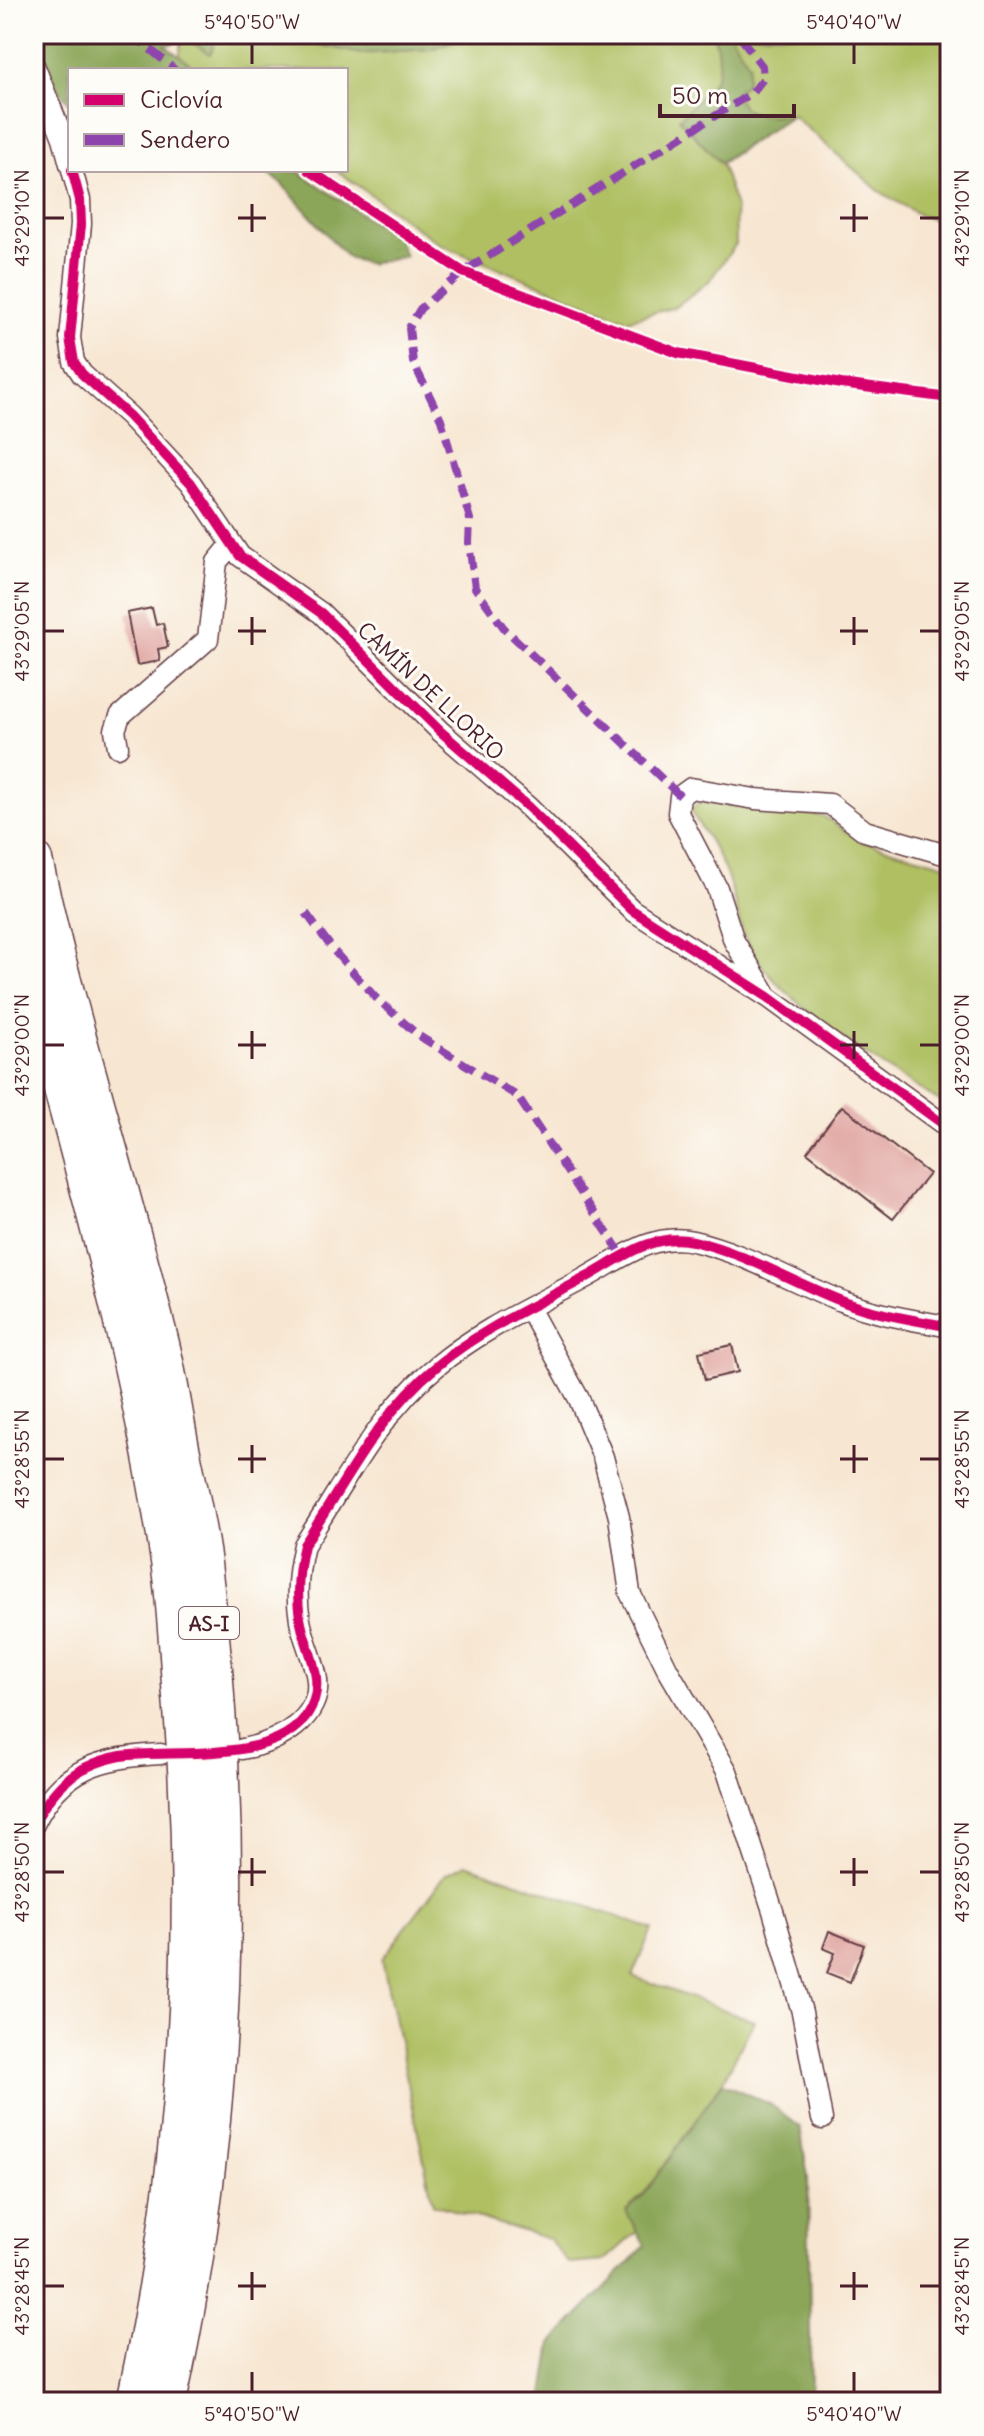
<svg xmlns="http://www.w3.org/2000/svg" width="984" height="2436" viewBox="0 0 984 2436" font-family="Delius,sans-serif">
<rect width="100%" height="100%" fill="#fdfcf7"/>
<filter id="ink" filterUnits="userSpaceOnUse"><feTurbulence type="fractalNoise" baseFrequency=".0125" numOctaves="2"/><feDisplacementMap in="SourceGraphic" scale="16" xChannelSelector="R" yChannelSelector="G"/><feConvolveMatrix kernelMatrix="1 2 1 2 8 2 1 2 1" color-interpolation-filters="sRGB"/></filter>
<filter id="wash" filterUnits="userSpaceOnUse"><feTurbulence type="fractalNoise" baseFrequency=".006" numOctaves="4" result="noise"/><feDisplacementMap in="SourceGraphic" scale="32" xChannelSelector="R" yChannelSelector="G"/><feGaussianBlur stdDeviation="1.8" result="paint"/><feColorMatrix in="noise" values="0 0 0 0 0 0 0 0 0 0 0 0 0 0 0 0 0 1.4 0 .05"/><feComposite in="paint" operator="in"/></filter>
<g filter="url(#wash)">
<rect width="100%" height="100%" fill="#f7e6d1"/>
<path fill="#afbf62" stroke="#7c6f46" stroke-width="2" d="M183,34H950V223L921,216L879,191L792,115L721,163L735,205L736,244L709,281L675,307L627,320L441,245L336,170H346V70H197L179,57Z
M700,802L823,816L861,841L950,866V1107C895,1076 769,997 745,938C738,922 736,903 730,885C722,858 705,834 690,810Z
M466,1864L652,1929L632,1976L754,2021L722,2083L644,2194L627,2210L638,2231L604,2261L569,2264L549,2239L433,2204L382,1959L446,1874Z"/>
<path fill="#8ba658" stroke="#6a6242" stroke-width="2" d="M34,34H473L431,49L360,54L281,36L219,34L210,54L188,40L165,45L198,70H70V104L54,83Z
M713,34H730L749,64L746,83L734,94C749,121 764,115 792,115L720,163L679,119C709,86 729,81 713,34Z
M265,170H296L398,239L405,256L368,264L347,257L282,184Z
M722,2083L770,2104L800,2127L808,2177L811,2402H543L552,2343L645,2246L626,2211L644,2194Z"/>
<g id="blocks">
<path fill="#dfa09c" d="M152,608L156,625L163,623L168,647L158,649L160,661L137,665L127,613Z
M842,1106L929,1174L893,1219L807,1152Z
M732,1345L738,1372L705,1380L699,1352Z
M829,1931L864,1945L850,1982L827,1973L835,1953L823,1948Z"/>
</g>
</g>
<g filter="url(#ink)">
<use href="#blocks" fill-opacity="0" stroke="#643d44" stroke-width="2"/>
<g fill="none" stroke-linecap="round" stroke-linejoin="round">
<g stroke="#643d44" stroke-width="23">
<path id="minor" d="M34,65L63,138L70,164
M72,170L80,200L81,224L70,338L74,362L82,374L129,416L191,483L240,556L321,613L440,731L528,807L632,910L768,997L950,1129
M118,747L115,730L120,716L208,639L217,562L231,545
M765,992L734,941L717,888L678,813L680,796L691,788L755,799L830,804L865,831L950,856
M530,1310L579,1399L603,1457L619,1517L630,1593L668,1670L727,1771L773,1911L802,2012L822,2119
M242,1749C277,1743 326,1718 316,1674C312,1655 303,1638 300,1620C295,1594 298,1570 304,1545C344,1484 379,1413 437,1366C481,1329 536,1305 587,1277C620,1259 652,1232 693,1241C746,1253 794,1283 844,1302C878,1315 915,1320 950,1327
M34,1824C61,1767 103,1757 161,1754"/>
</g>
<g stroke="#643d44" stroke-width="39">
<path id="motorway" d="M34,860C69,1021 120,1179 160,1340C169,1375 174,1412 181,1448C189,1487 198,1525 203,1564C238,1843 228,2127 168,2402
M34,985C85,1176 140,1366 169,1561C175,1602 177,1643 180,1684C202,1926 187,2164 135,2402"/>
</g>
<use href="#minor" stroke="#fff" stroke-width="20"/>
<use href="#motorway" stroke="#fff" stroke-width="36"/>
<path stroke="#8e44ad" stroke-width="8" stroke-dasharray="16 8" stroke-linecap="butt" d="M132,34L175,70
M680,796L504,628L475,588L469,543L470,519L441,419L413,362L409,328L420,309L463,272L752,93L763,79L762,66L738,34
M306,913L334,951L375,997L419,1036L517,1096L622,1255"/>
<g stroke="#fdfcf7" stroke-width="15">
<path id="cycleway" d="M72,170L80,200L81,224L70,338L74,362L82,374L129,416L191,483L240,556L321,613L440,731L528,807L632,910L768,997L950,1129
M309,170L463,272L678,353L841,384L950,398
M34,1824C44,1803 65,1776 87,1767C97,1762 110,1758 121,1756C176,1748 292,1768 314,1700C323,1671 304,1646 300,1618C296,1592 298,1570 304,1545C344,1484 379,1413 437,1366C481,1329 536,1305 587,1277C620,1259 652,1232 693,1241C746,1253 794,1283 844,1302C878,1315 915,1320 950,1327"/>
</g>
<use href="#cycleway" stroke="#d6006c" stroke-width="10"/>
</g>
</g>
<path fill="none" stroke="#4a1f2b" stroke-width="3" d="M252,44V64M854,44V64M252,204V232M854,204V232M44,218H64M238,218H266M840,218H868M920,218H940M252,617V645M854,617V645M44,631H64M238,631H266M840,631H868M920,631H940M252,1031V1059M854,1031V1059M44,1045H64M238,1045H266M840,1045H868M920,1045H940M252,1445V1473M854,1445V1473M44,1459H64M238,1459H266M840,1459H868M920,1459H940M252,1858V1886M854,1858V1886M44,1872H64M238,1872H266M840,1872H868M920,1872H940M252,2272V2300M854,2272V2300M44,2286H64M238,2286H266M840,2286H868M920,2286H940M252,2372V2392M854,2372V2392"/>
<g text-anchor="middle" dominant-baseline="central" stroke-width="6" stroke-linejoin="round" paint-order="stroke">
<rect fill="#fdfcf7" stroke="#806168" stroke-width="2" x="179" y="1607" width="60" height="32" rx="6"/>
<g font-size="20" font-weight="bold" fill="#4a1f2b">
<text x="209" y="1623">AS-I</text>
</g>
<g font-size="22" fill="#4a1f2b" stroke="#fdfcf7">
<text transform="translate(431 691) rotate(43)">CAMÍN DE LLORIO</text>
</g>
</g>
<rect width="984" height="2436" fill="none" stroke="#fdfcf7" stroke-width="88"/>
<rect x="68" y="68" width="280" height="104" fill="#fdfcf7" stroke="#b5a4a5" stroke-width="2"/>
<rect x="84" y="94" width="40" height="12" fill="#d6006c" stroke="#b5a4a5" stroke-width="2"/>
<text x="140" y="108" font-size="24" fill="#4a1f2b">Ciclovía</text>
<rect x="84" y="134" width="40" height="12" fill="#8e44ad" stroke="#b5a4a5" stroke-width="2"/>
<text x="140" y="148" font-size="24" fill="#4a1f2b">Sendero</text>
<path d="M660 104v12h134v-12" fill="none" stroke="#4a1f2b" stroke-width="4"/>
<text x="672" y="104" font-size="24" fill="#4a1f2b" stroke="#fdfcf7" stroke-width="6" paint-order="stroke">50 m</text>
<rect x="44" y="44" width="896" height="2348" fill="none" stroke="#4a1f2b" stroke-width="3"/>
<g font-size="20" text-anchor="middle" fill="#4a1f2b">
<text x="252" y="29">5°40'50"W</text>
<text x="854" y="29">5°40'40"W</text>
<text transform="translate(22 218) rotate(-90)" y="7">43°29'10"N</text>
<text transform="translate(962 218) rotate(-90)" y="7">43°29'10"N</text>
<text transform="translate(22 631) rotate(-90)" y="7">43°29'05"N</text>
<text transform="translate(962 631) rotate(-90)" y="7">43°29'05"N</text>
<text transform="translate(22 1045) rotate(-90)" y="7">43°29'00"N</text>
<text transform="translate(962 1045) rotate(-90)" y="7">43°29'00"N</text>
<text transform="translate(22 1459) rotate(-90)" y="7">43°28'55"N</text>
<text transform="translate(962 1459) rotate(-90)" y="7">43°28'55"N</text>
<text transform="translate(22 1872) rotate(-90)" y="7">43°28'50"N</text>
<text transform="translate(962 1872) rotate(-90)" y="7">43°28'50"N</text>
<text transform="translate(22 2286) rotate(-90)" y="7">43°28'45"N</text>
<text transform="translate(962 2286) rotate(-90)" y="7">43°28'45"N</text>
<text x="252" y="2421">5°40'50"W</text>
<text x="854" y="2421">5°40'40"W</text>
</g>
</svg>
